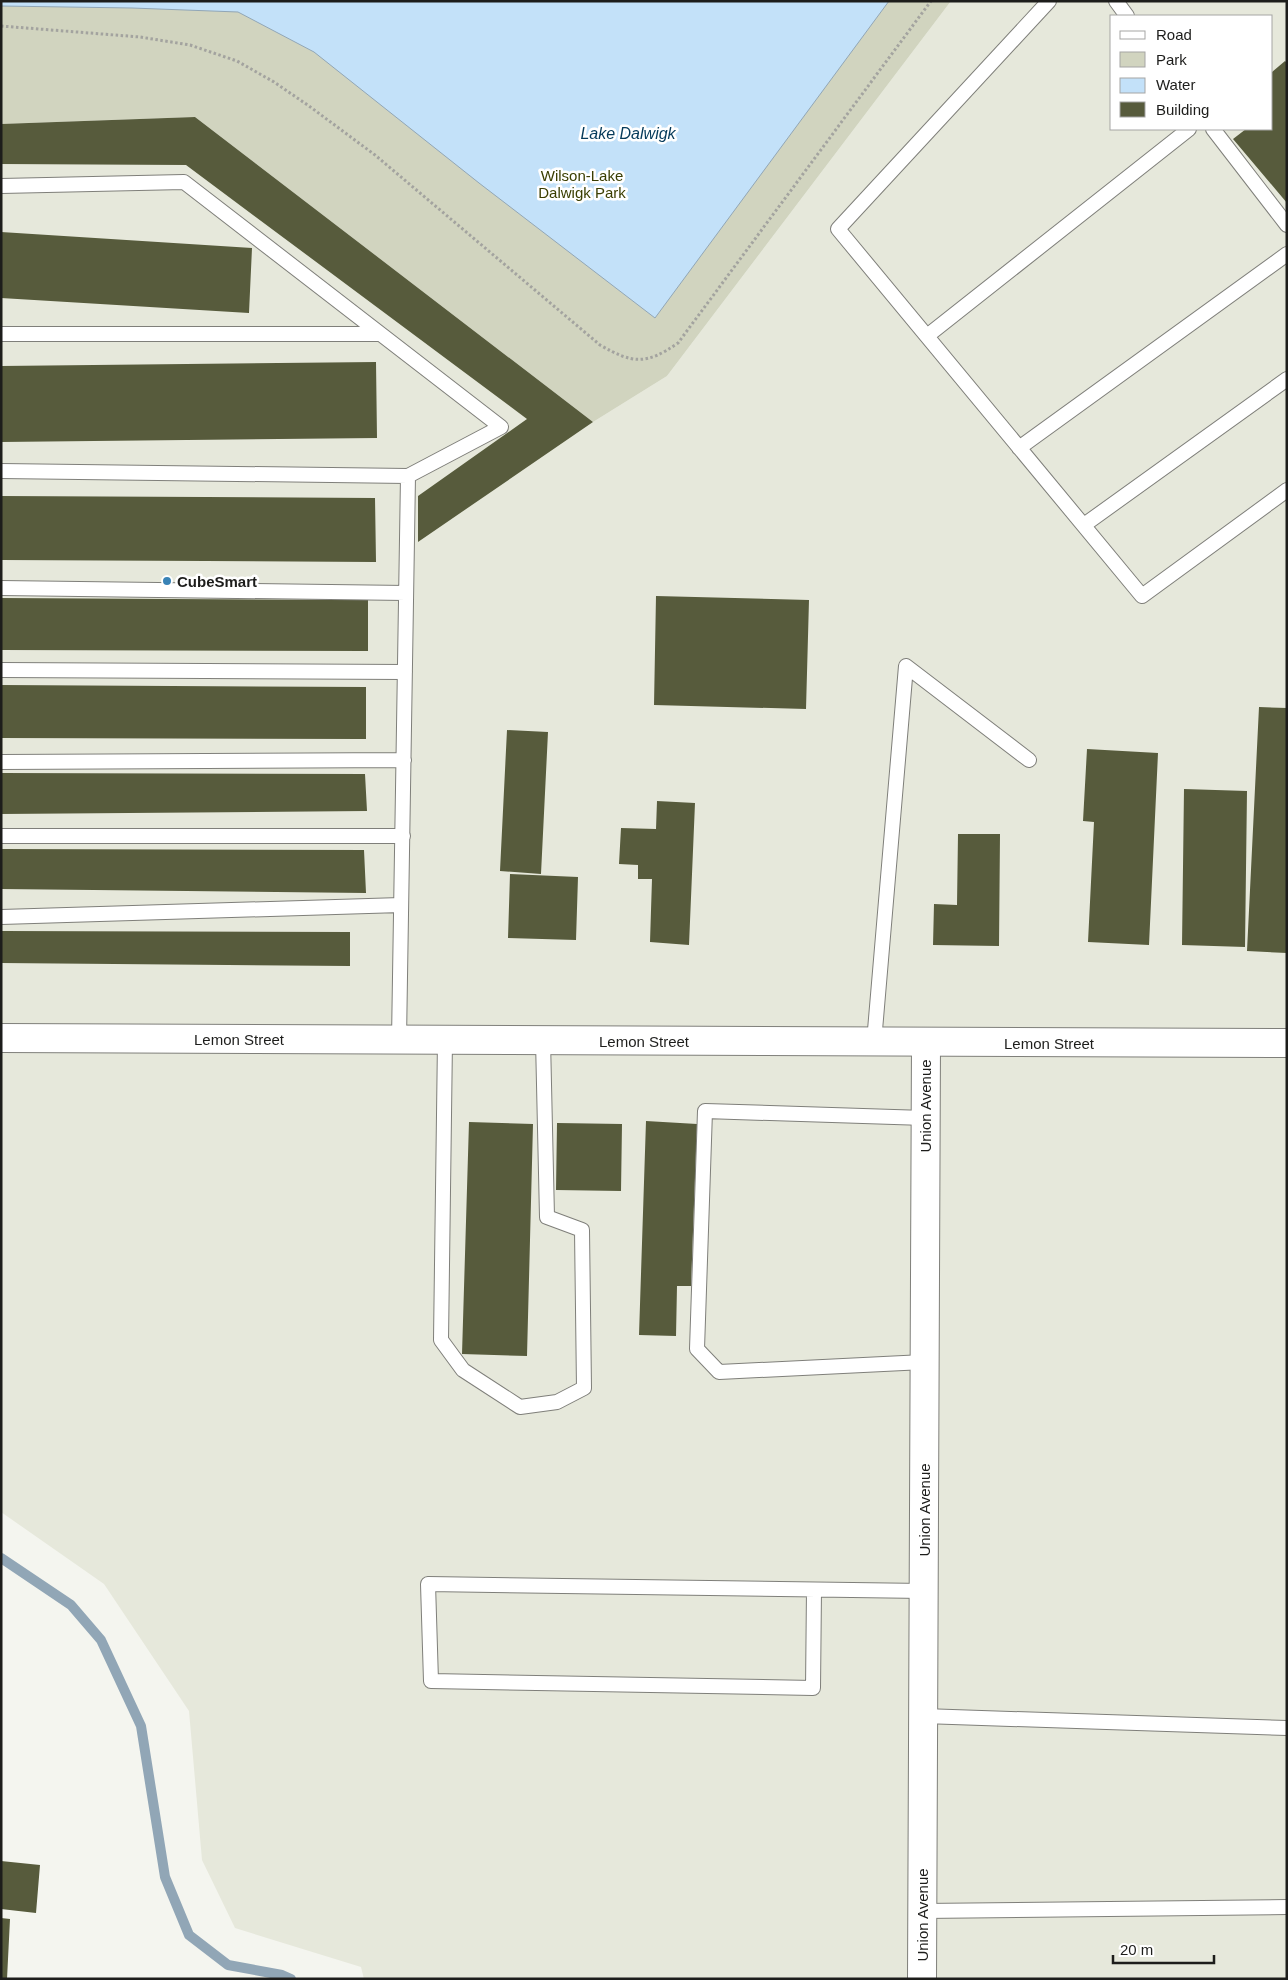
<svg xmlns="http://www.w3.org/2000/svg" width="1288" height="1980" viewBox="0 0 1288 1980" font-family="Arial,sans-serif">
<rect width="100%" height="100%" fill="#f4f5ef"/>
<path fill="#e6e8db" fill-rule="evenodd" d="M951,1H1287V1979H364L361,1967L235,1928L202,1860L189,1711L104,1584L1,1512V124L195,117L593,422L667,376ZM1112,16H1272V129H1112Z"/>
<path fill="#d1d4bf" d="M1,1H951L667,376L593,422L195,117L1,124Z"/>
<path fill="#c3e1f9" stroke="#91a6b6" d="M1,1H889L655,318L479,183L314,52L238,12L132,8L1,6Z"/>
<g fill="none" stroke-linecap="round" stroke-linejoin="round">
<path stroke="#91a6b6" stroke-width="10" d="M1,1558L71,1605L101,1640L141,1726L165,1877L189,1935L228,1965L282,1975L291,1979"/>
</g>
<path fill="#575b3c" d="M1285,61L1287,63V203L1233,139L1246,129H1272V72Z
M195,117L593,422L418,542V496L527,419L186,165L1,164V124Z
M1,232L252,248L249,313L1,298Z
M376,362L377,438L1,442V366Z
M1,496L375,498L376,562L1,560Z
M656,596L809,600L806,709L654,705Z
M1,598L368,600V651L1,650Z
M1,685L366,687V739L1,738Z
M1259,707L1287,708V953L1247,951Z
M507,730L548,732L541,874L500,871Z
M1087,749L1158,753L1149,945L1088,942L1094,822L1083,821Z
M1,773L365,774L367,811L1,814Z
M1184,789L1247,791L1245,947L1182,945Z
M657,801L695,803L689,945L650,942L652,879H638V865L619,864L621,828L656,829Z
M958,834H1000L999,946L933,945L934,904L957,905Z
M1,849L364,850L366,893L1,889Z
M510,874L578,877L576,940L508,938Z
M1,931L350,932V966L1,963Z
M646,1121L697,1124L691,1286H677L676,1336L639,1335Z
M469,1122L533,1124L527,1356L462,1354Z
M557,1123L622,1124L621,1191L556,1190Z
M1,1861L40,1865L36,1913L1,1909Z
M1,1918L10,1919L7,1979H1Z"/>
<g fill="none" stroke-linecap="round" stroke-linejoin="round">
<g stroke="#7f7f7a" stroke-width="16">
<path id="service" d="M1049,1L838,229L1142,596L1287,490
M1116,1L1127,16
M1213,129L1287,225
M1,186L184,182L501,427L408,476L1,471
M1,334H380
M927,336L1189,129
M1019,448L1287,254
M1084,525L1287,379
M1,588L406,593
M1,670L405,672
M1,762L404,760
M1,836H403
M1,917L401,905
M399,1040L408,476
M445,1040L441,1340L463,1370L520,1407L557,1402L584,1388L582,1230L547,1217L543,1040
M874,1042L906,666L1029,760
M924,1362L719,1372L697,1349L705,1111L925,1118
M814,1590L813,1688L431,1681L428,1584L924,1591
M923,1716L1287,1728
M922,1911L1287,1907"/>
</g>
<g stroke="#7f7f7a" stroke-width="30">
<path id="minor" d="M922,1979L926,1042"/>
</g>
<g stroke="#7f7f7a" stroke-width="30">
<path id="tertiary" d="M1,1038L1287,1043"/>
</g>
<path stroke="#a3a39f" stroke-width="3" stroke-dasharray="2.5 2.5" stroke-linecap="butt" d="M1,26L140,37L190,45L237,61L274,82L309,106L375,155L600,345C633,364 646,365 678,343L931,1"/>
<use href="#service" stroke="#fff" stroke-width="14"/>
<use href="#minor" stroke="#fff" stroke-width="28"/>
<use href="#tertiary" stroke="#fff" stroke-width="28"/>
</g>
<circle fill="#3983b6" stroke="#fff" stroke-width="2" cx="167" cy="581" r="5"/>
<g text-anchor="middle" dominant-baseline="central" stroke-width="5" stroke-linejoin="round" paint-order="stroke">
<g font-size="15" fill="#3a3e02" stroke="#fff">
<text x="582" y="175">Wilson-Lake<tspan x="582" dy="17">Dalwigk Park</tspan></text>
</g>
<g font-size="15" font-weight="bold" fill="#1d1d1b" stroke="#fff" text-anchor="start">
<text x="177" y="581">CubeSmart</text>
</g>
<g font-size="15" fill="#1d1d1b" stroke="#fff">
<text x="239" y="1039">Lemon Street</text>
<text x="644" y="1041">Lemon Street</text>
<text x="1049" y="1043">Lemon Street</text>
<text transform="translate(925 1106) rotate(-90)">Union Avenue</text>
<text transform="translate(924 1510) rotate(-90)">Union Avenue</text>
<text transform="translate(922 1915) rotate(-90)">Union Avenue</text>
</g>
<g font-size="16" font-style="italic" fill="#053a5a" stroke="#fff">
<text x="628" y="133">Lake Dalwigk</text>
</g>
</g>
<rect width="1288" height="1980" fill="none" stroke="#1d1d1b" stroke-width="5"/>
<rect x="1110" y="15" width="162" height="115" fill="#ffffff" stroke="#a5a5a4"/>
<rect x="1120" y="31" width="25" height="8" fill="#ffffff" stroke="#a5a5a4"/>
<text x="1156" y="40" font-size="15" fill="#1d1d1b">Road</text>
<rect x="1120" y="52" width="25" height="15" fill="#d1d4bf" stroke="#a5a5a4"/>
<text x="1156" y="65" font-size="15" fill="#1d1d1b">Park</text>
<rect x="1120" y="78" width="25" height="15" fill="#c3e1f9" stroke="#a5a5a4"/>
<text x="1156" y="90" font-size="15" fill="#1d1d1b">Water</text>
<rect x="1120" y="102" width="25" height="15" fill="#575b3c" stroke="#a5a5a4"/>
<text x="1156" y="115" font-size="15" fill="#1d1d1b">Building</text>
<path d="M1113 1955v8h101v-8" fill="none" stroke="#1d1d1b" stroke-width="2.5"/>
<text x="1120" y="1955" font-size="15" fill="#1d1d1b" stroke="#ffffff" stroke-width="4" paint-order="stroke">20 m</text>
</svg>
